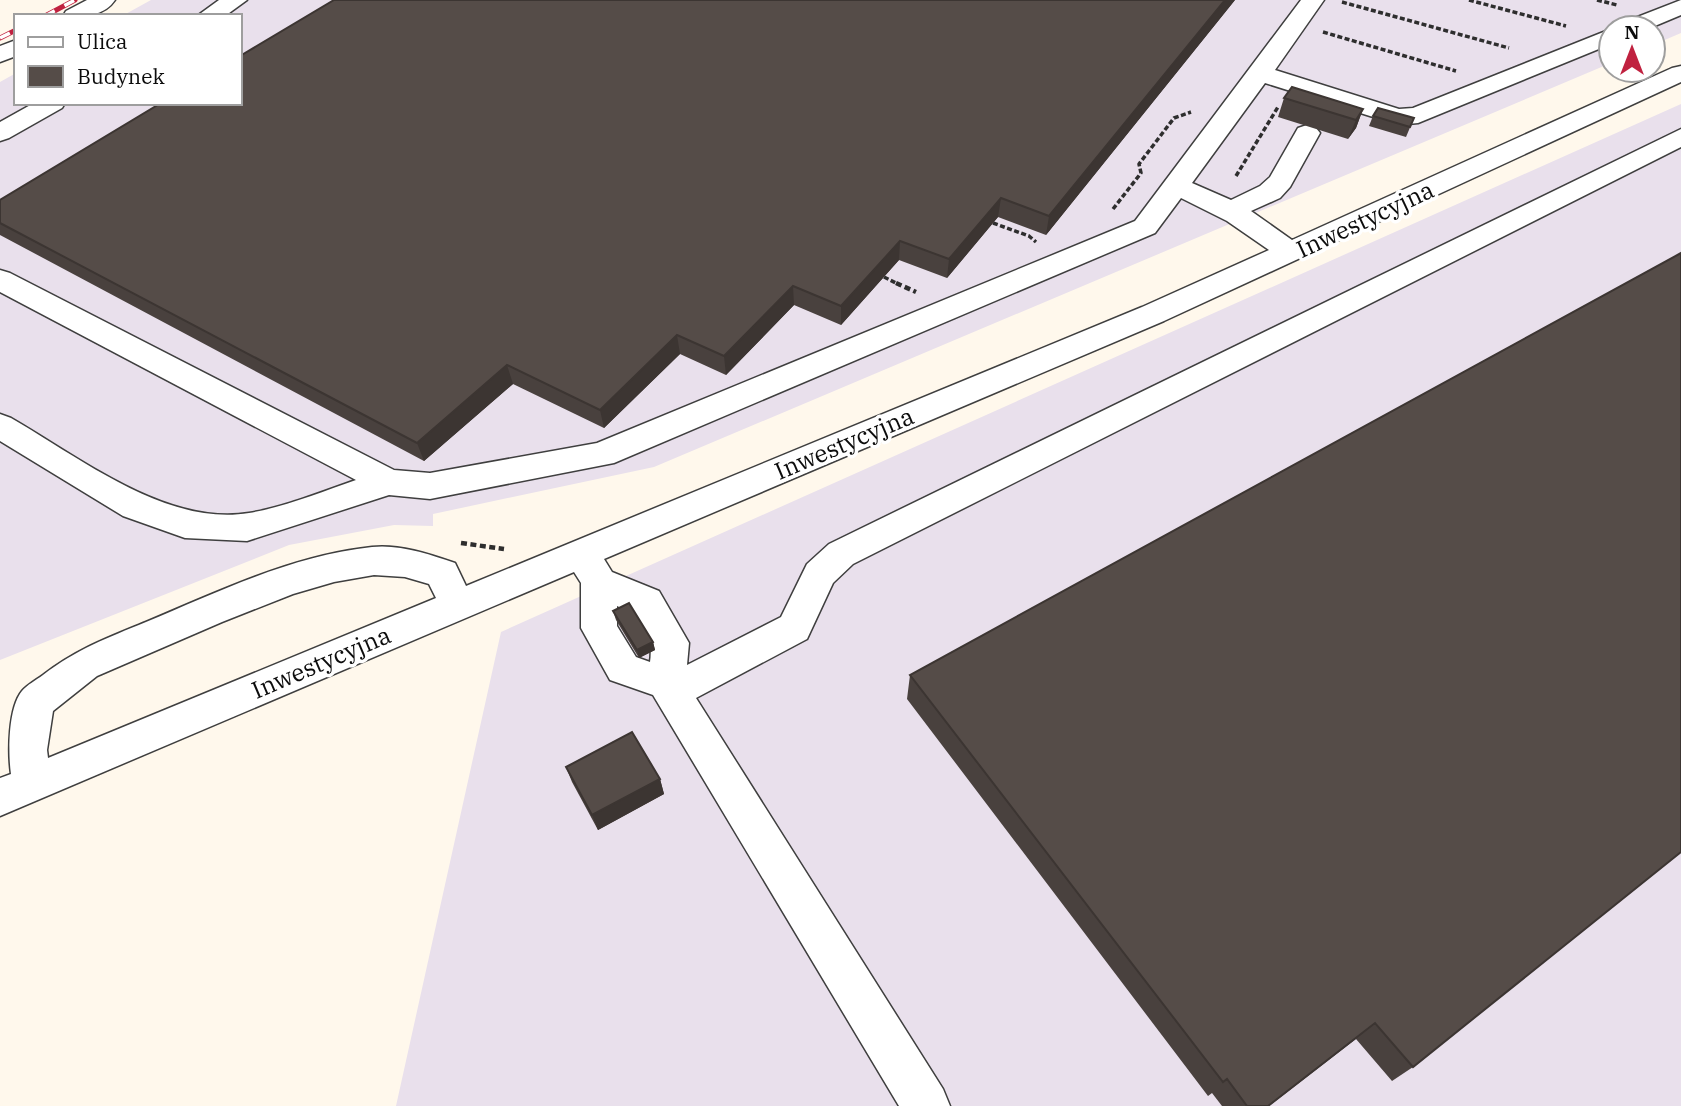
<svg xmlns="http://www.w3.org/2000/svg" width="1681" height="1106" viewBox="0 0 1681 1106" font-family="'IBM Plex Serif',serif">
<rect width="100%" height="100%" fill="#fff8ec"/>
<path fill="#e9e0ec" d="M151,0H1681V33L1653,45V28H1611V63L654,467L433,514V526L394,525L289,545L0,660V82L16,73V103H240V16H122Z
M1681,104V1106H396L501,632Z"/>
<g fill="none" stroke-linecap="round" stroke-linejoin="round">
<g stroke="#3f3f3f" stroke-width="3">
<path id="minor" d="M87,0H115C103,18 81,16 63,16L66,11Z
M219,0H247L225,16H197Z
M1301,0H1324L1275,70L1399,109L1413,108L1611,29V44L1418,123L1398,125L1389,122L1265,83L1192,183L1231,200L1260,186L1270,177L1298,128L1307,125L1316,128L1320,133L1290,187L1280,198L1251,211L1292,240L1672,68L1681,66V82L1164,321L604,559L612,572L659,591L689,643L687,665L781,617L807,564L829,544L1681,129V147L853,564L833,583L807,639L696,698L943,1089L950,1106H899L653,695L610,680L581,628V583L574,572L0,816V778L11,774C8,753 8,708 22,691C27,685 36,680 43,675C77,649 107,638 146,622C217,592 294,555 372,547C399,544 429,554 455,563L466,586L1142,307L1269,250L1227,221L1181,198L1155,233L614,463L430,499L389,495L247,541L185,538L123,516L0,441V414L11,418C79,457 167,527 249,513C285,507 321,492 356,480L0,292V270L10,273L394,470L430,473L597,443L1135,221ZM374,575L405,577L429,584L436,598L48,758L47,750L53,711L97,676L222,622L293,594L334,582ZM617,606C641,616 654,636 650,662L636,657L617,626Z
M1681,0V15L1650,28H1618L1622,23Z
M16,40V56L0,62V46Z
M34,103H65L62,108L9,138L0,141V122Z"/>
</g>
<path stroke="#2e2e2e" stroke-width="3.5" stroke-dasharray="5 2.5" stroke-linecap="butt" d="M1469,0L1566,26
M1597,0L1617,5
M1342,2L1509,48
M1323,32L1456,71
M1236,176L1278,107
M1113,209L1141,173L1139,164L1174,118L1191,112
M993,223L1029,236L1036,242
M884,277L900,285"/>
<path stroke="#2e2e2e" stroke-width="4.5" stroke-dasharray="6 3.5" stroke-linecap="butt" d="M896,283L916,292
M461,543L504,549"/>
<use href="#minor" fill="#fff" fill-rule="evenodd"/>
<g stroke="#c0213f" stroke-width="5">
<path id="rail" d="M45,16L75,0
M0,38L16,30"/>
</g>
<use href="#rail" stroke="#fff" stroke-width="3.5" stroke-dasharray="11" stroke-linecap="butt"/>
</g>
<path fill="#49413e" d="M1235,0L1046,235L998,217L947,278L899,260L841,325L794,305L726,375L680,354L604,428L513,384L424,461L0,235V200Z
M1284,98L1363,109L1356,128L1348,139L1278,117Z
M1373,116L1414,118L1406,137L1369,126Z
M1681,253L1413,1067L1392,1081L1356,1039L1269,1106H1222L1212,1093L1208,1096L907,699L910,675Z
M613,611L653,642L655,650L639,658L616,620Z
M566,767L660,779L664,794L598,830L572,782Z"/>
<path fill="#3c3532" d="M1225,0H1235L1046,235L1049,216Z
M1363,109L1356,128L1348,139L1356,120Z
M1001,198L998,217L947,278L949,259Z
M900,241L899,260L841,325V306Z
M793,286L794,305L726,375L724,356Z
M677,335L680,354L604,428L600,410Z
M507,365L513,384L424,461L417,443Z
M653,642L655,650L639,658L637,650Z
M660,779L664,794L598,830L592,815Z"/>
<path fill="#554c48" stroke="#3c3532" stroke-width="2" d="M334,0H1225L1049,216L1001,198L949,259L900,241L841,306L793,286L724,356L677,335L600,410L507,365L417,443L0,223V200L161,103H240V56Z
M1292,87L1363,109L1356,120L1284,98Z
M1378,108L1414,118L1410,127L1373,116Z
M1681,253V852L1413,1067L1375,1023L1268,1106H1247L1227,1079L1223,1082L910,675Z
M629,603L653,642L637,650L613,611Z
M632,732L660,779L592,815L566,767Z"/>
<g text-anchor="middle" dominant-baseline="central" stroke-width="7" stroke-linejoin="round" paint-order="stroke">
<g font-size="24" fill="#0c0c0c" stroke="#fff">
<text transform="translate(1365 219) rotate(-25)">Inwestycyjna</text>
<text transform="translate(844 443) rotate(-23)">Inwestycyjna</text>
<text transform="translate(321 662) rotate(-23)">Inwestycyjna</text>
</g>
</g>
<rect x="14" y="14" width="228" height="91" fill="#ffffff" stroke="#9e9e9e" stroke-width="2"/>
<rect x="28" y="37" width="35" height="10" fill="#ffffff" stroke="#9e9e9e" stroke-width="2"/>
<text x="77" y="49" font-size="21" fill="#0c0c0c">Ulica</text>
<rect x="28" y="66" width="35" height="21" fill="#554c48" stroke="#9e9e9e" stroke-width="2"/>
<text x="77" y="84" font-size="21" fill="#0c0c0c">Budynek</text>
<g transform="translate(1632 49)"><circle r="33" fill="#ffffff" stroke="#9e9e9e" stroke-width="2"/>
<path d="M0-5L12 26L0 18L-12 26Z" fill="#c0213f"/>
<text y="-10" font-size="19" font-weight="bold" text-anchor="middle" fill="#0c0c0c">N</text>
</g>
</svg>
